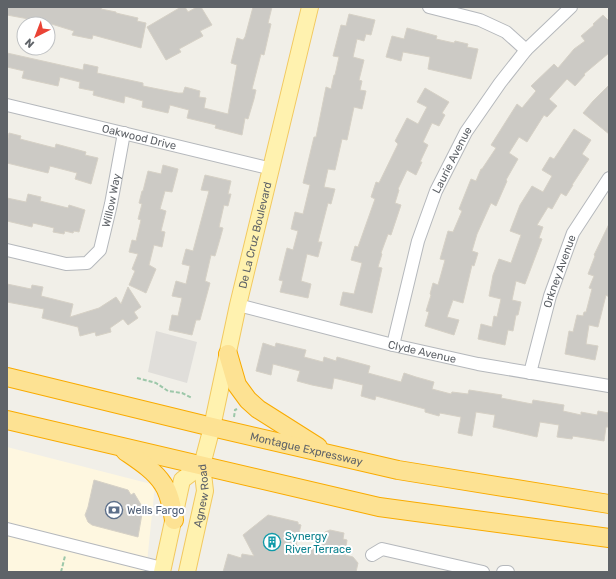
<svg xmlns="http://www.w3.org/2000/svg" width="616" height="579" viewBox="0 0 616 579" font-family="Rubik,sans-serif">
<rect width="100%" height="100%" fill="#f1efe8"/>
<path fill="#fef7e0" d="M7,447L155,485L146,572H7Z"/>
<path fill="#e0deda" d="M156,331L197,342L187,383L148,372Z"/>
<path fill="#cccac5" stroke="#d6d1c6" d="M7,7H102L101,9L116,12V13L138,18L137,21L146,23L141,48L93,35L92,39L72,35L74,31L45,22L7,15Z
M181,7H185L188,12L197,7H201L212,25L200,31L203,36L179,49L181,52L166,60L147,27Z
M253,7H272L268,23L271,24L264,55L261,54L252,89L256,90L254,99L248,119L245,118L242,135L215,128L216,125L187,118L189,110L170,105L168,113L142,107L143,101L125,96L124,103L93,95L94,91L79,88L80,82L60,77L58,86L22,78L24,71L7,67V53L83,70L84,64L98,67L97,73L143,83V86L178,93H183L185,87L200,91L199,97L206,98L204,108L228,114L237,65L231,63L237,38L243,40L245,37Z
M349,14L375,20L371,35L366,34L364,41L357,39L353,57L364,60L359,80L362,81L360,90L366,91L362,109L354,107L347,140L342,139L335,170L328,169L324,187L335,189L331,204L328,203L318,242H322L318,257L307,254L301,281L311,284L308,298L280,292L283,281L279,280L287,248L293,250L298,231L291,229L295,212L303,214L310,185L303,183L314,137H316L326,87L331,89L334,75H335L339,57L333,56L341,25L346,26Z
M603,15L609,21V53L584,74L585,75L575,86L567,79L549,99L557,106L547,117L544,115L527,142L519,137L509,153L518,159L506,180L507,181L496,206L491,203L477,234L472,251L478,253L474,266L472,265L463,303L453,300L447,317L459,320L454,335L425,326L429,312L426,311L431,295L430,294L433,283L438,285L445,260L440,259L448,231L453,232L462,211L459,209L471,179L476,181L481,169H482L496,148L491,145L517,104L522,108L536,91L531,86L554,64L558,68L574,49L585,41L581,36L594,25L593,24Z
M407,28L437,36L436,39L454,43L455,41L468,44L467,47L478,49L471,79L428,69L430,57L403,52L401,61L386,57L392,36L404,39Z
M609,85V134L583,113L593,101Z
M425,88L449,102L442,113L445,115L439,126L432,123L423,142L428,145L420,162H422L416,175L407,170L398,189L399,190L395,203L401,205L391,235L388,234L381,253L382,254L378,267L382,268L372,313L340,305L343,292L354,294L362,263L351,260L355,246L358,247L375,199L371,197L376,182L379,183L398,144L395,141L407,118L418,124L427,107L417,102Z
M574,129L591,140L582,154L589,159L572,185H573L566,196L561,193L552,209L548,207L537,225L543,227L539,238L542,239L525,284L516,281L512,300L521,302L518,315H516L513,331L508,330L505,345L478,339L481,324L492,327L494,316L497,317L501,299L489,296L493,275L499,259L511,263L521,235L510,231L520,205L532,186L543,192L552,176L542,170L550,157L554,159Z
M9,133L21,136L20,139L55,148L56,144L86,152L85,155L98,158L91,184L75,179L77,173L50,166L48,173L7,163V144Z
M163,165L178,169L172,192L165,191L160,209L166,211L161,231L165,232L162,247L154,245L149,265L156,269L146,293L129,285L135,271L132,269L138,254L129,252L132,240L136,241L141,220L138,219L142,204L139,203L142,191H143L148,171L161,174Z
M205,175L231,181L228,194H231L228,206L224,205L219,227L223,228L220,239L215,256L211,255L205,281L210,283L200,320H196L192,335L169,330L172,315L178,316L182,298L172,296L176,281L186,284L190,266L182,264L186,249L193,251L209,191L201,190Z
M28,194L41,197L40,201L68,208L69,205L85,210L79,232L74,231L73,233L65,231L64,234L53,232L54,228L33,223L32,227L7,221V198L26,202Z
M609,224V297L606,295L598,327L589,325L586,344L598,346L595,360L565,354L569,331L573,332L577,315L583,316L584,312H586L592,289L589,288L594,276L588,274L595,256L594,255Z
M7,284L31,289L32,285L43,287L41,296L73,304L70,317L99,308L116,297L121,304L128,287L141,307L134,312L138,318L128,325L123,319L110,328L111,332L96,336L95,332L80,336L78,327L42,318L44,309L7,302Z
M263,343L275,347L276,343L306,350L304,357L323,362L324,357L336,361L337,357L370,366L368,373L401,382L404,373L416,377L434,382L432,389L451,394L452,392L468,394L469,390L502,395L501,398L532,404L533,400L564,405L563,411L581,415V412L597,415L598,411L609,413L608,427H606L604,441L573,436L572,439L557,437L559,425L540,422L537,437L493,427L495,415L476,412L472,436L458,433L461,417L440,413L439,416L425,412V409L376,396L375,400L361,396L363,385L334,378L332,389L312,385L297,381L300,371L273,364L271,375L256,371Z
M94,480L128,490L131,495L134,493L143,508L138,537L92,525L88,522L85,515L88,507Z
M268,515L298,522V524L301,525L296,545L321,550L325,532L330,530L344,533L343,539L347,540L345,555L353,557L358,563L356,572H223L228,554L241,558L242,554L254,556L243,535Z"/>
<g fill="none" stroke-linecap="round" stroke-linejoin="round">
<g stroke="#b5b8bc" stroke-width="14">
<g id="minor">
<path d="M429,7L480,20L506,32L526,50"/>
<path id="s1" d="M7,105L272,169"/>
<path id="s2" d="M7,250L66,264L87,263L100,250L111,204L124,133"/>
<path id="s3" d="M238,305L393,345L478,364L609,386"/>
<path id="s4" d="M393,345L418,241L436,191L466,132L500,83L526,50L571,7"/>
<path id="s5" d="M530,373L550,296L573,233L609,178"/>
<path d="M7,529L162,568"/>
<path d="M372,555L382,549L483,572"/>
<path d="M503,572H508"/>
</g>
</g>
<g stroke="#f2c960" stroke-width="18">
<g id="major">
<path d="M162,572L182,480L202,465"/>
<path id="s6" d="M187,572L205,491L202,465L212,427L238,305L310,7"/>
</g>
</g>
<g stroke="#f9ab00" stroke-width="20">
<g id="highway">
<path d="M228,354L237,385L248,400L258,409L318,447"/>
<path id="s7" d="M7,377L212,427L398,470L609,504"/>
<path d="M7,420L379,507L609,538"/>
<path d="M125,451C138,460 154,470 163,484C170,494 172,508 174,520"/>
</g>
</g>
<path stroke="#9cc7a9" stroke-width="2" stroke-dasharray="4 2" stroke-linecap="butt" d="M137,378L156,383L168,391L182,393L192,398
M234,417L235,410L237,409
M61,572L65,556"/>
<use href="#minor" stroke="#fff" stroke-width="12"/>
<use href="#major" stroke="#fff2af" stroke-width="16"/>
<use href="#highway" stroke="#fde293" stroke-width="18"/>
</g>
<defs>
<g id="bank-ring" transform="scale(0.9)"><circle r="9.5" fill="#fff" stroke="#5c6f8a" stroke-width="1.5"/><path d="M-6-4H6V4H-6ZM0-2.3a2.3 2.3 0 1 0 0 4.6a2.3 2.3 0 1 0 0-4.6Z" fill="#5c6f8a"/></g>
<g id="building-ring" transform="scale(0.9)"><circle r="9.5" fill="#fff" stroke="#0f9aa8" stroke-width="1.5"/><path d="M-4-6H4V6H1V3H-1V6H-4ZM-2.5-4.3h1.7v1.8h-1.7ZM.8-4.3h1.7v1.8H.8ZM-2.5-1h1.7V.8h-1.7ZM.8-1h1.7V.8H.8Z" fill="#0f9aa8"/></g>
</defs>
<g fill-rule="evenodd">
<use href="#bank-ring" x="114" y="510"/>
<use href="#building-ring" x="272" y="542"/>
</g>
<g text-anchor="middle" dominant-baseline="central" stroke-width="4" stroke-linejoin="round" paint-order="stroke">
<g font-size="11" fill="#5f6368" stroke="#fff">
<text stroke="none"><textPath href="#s1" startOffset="136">Oakwood Drive</textPath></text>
<text stroke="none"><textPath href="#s4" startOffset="195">Laurie Avenue</textPath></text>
<text stroke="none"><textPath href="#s2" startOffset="151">Willow Way</textPath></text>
<text stroke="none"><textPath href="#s6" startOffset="345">De La Cruz Boulevard</textPath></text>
<text stroke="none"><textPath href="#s5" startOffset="106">Orkney Avenue</textPath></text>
<text stroke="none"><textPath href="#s3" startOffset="190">Clyde Avenue</textPath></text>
<text stroke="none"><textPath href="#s7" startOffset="308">Montague Expressway</textPath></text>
<text stroke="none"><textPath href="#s6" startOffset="78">Agnew Road</textPath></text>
</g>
<g font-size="11" fill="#4e5e75" stroke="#fff" text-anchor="start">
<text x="127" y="510">Wells Fargo</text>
</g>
<g font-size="11" fill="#0d838f" stroke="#fff" text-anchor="start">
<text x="285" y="536">Synergy<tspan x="285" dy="13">River Terrace</tspan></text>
</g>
</g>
<rect width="616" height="579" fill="none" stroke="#5f6368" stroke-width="16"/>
<g transform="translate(36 36) rotate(222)"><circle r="19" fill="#ffffff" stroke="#bfc1c3"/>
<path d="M0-3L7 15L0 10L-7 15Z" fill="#ea4335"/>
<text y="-6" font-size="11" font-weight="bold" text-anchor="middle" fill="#5f6368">N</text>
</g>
</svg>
